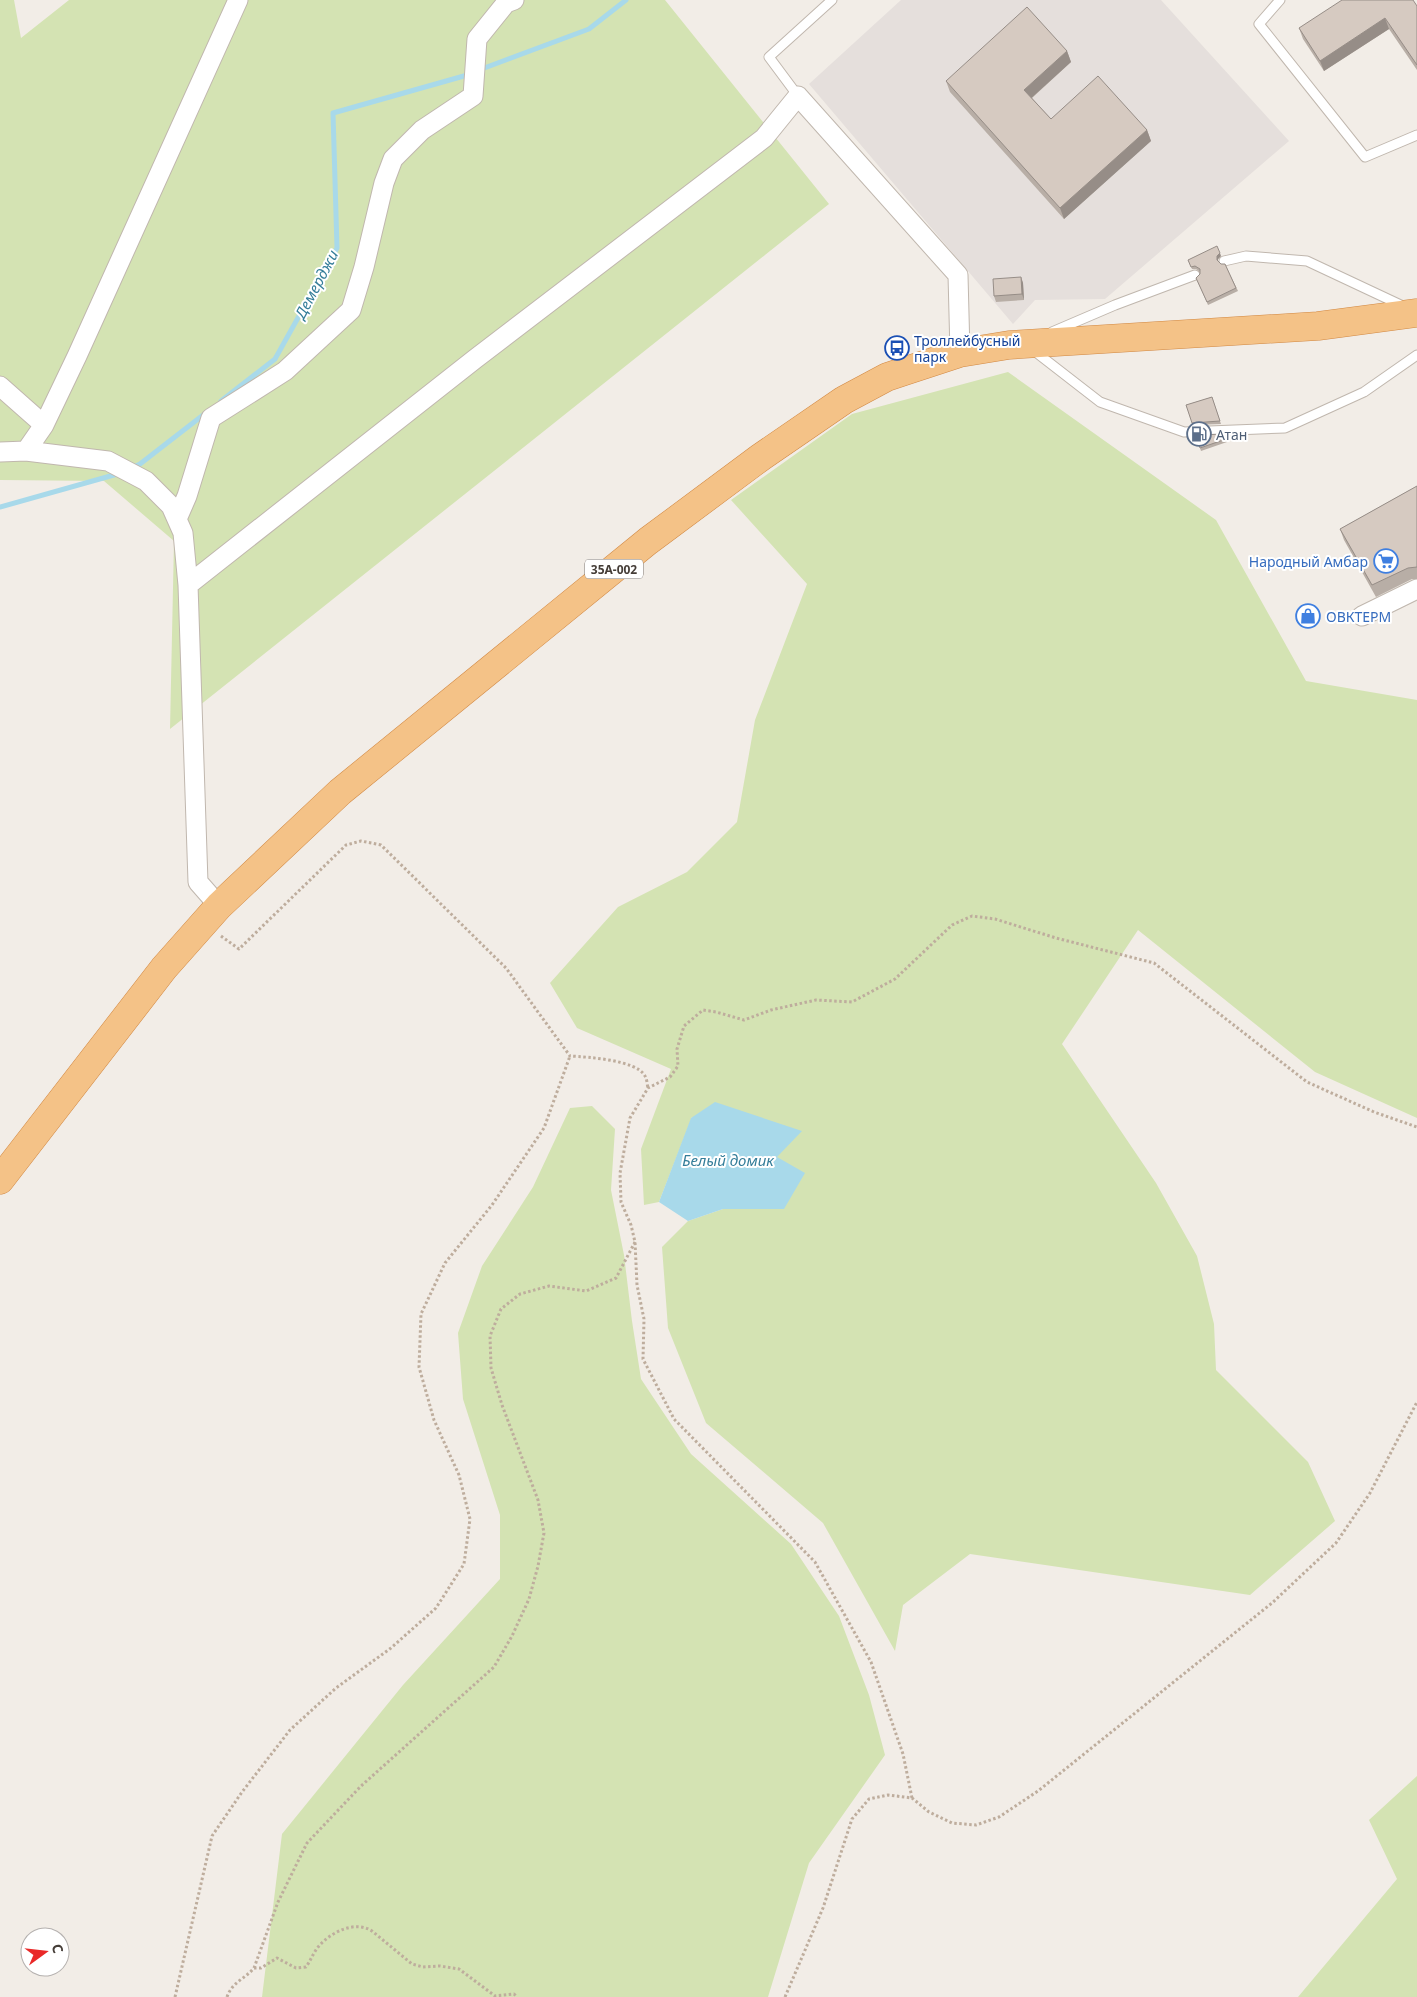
<svg xmlns="http://www.w3.org/2000/svg" width="1417" height="1997" viewBox="0 0 1417 1997" font-family="'Noto Sans',sans-serif">
<rect width="100%" height="100%" fill="#f2ede7"/>
<path fill="#e5dfdc" d="M901,0H1161L1289,141L1105,299L1035,300L1013,324L809,84Z"/>
<path fill="#d4e3b3" d="M0,0H14L21,38L69,0H665L829,204L170,729L174,541L104,481L0,480Z
M1008,372L1216,520L1306,681L1417,700V1118L1315,1072L1138,930L1062,1044L1156,1183L1197,1256L1214,1324L1216,1370L1308,1462L1335,1521L1250,1595L970,1554L903,1605L895,1651L823,1523L706,1423L668,1328L662,1247L688,1221L723,1209H784L692,1117L659,1202L644,1205L641,1149L671,1069L577,1028L550,983L618,907L687,872L737,822L755,720L807,584L731,500L852,414Z
M592,1106L615,1129L611,1190L624,1255L632,1321L641,1379L691,1454L791,1544L839,1616L869,1695L885,1755L809,1863L768,1997H262L282,1834L403,1685L500,1579V1515L463,1399L458,1333L482,1266L533,1187L570,1108Z
M1417,1776V1997H1298L1397,1879L1369,1820Z"/>
<path fill="#a8d9ea" d="M715,1102L802,1131L777,1157L805,1173L784,1209H723L688,1221L659,1202L691,1118Z"/>
<g fill="none" stroke-linecap="round" stroke-linejoin="round">
<path stroke="#a8d9ea" stroke-width="5" d="M479,70L589,29L626,0
M221,401L275,359L337,248L333,113L471,74
M131,468L140,464L207,412
M0,507L121,473"/>
<g stroke="#c0b7ae" stroke-width="11">
<path id="service" d="M1280,0L1259,24L1365,157L1417,135
M798,96L769,57L832,0
M1224,261L1246,256L1307,261L1405,307
M1052,332L1115,305L1195,275
M1033,350L1100,402L1184,432L1285,428L1364,392L1417,355"/>
</g>
<g stroke="#c0b7ae" stroke-width="21">
<path id="minor" d="M0,386L44,425
M26,451L44,425L77,356L238,0
M0,452L26,451L108,461L146,481L171,506L183,533L188,585L198,882L219,906
M177,519L187,496L211,418L285,371L351,310L364,267L384,183L393,159L422,130L473,96L477,39L506,3L514,0
M188,585L475,359L764,138L798,96L958,275L960,353
M1362,616L1417,589"/>
</g>
<g stroke="#d18843" stroke-width="29">
<path id="trunk" d="M0,1180L164,968L219,906L340,792L648,541L761,457L844,400L887,377L905,371L960,353L1009,345L1318,326L1417,313"/>
</g>
<path stroke="#bead9d" stroke-width="3" stroke-dasharray="2.5 2.5" stroke-linecap="butt" d="M221,936L239,949L346,845L361,841L381,845L506,968L570,1056C587,1057 637,1060 645,1076C647,1079 647,1084 648,1088
M912,1798L903,1754L871,1662L815,1562L674,1419L643,1359L644,1319L637,1285L635,1242L631,1225L621,1202L620,1173L630,1118L648,1088L670,1077L678,1066L677,1049L684,1026L703,1010L716,1012L744,1020L771,1010L816,1000L852,1002L895,979L952,925L972,916L995,919L1056,938L1154,963L1307,1082L1374,1112L1417,1127
M254,1968H261L277,1958L296,1968L306,1967C311,1960 313,1953 319,1946C331,1932 355,1920 372,1931L412,1964L423,1967L440,1966L459,1969L495,1996L514,1994L517,1997
M175,1997L212,1836L242,1792L290,1730L336,1688L391,1648L436,1608L464,1564L470,1519L459,1475L434,1420L419,1367L421,1314L445,1263L492,1205L544,1128L570,1056
M227,1997C232,1982 245,1979 254,1968L278,1902L307,1843L361,1786L494,1667L512,1636L529,1599L538,1566L544,1533L538,1500L502,1405L491,1368L490,1336L501,1309L520,1294L549,1286L586,1291L616,1278L635,1242
M785,1997L823,1908L852,1819L869,1799L888,1795L912,1798L929,1812L952,1823L976,1825L999,1817L1038,1791L1272,1603L1336,1543L1370,1493L1417,1402"/>
<use href="#service" stroke="#fff" stroke-width="9"/>
<use href="#minor" stroke="#fff" stroke-width="19"/>
<use href="#trunk" stroke="#f4c287" stroke-width="28"/>
</g>
<path fill="#b8aea6" d="M1417,6V70L1389,29L1324,71L1303,39L1299,28Z
M1067,51L1071,62L1032,98L1051,119L1147,130L1151,141L1064,219L950,92L946,81Z
M1221,256L1218,259V261L1221,264H1225L1238,291L1208,305L1196,278L1200,274V272L1196,269H1192L1188,260Z
M1021,277L1023,283L1024,300L996,302L994,296Z
M1212,397L1221,424L1193,425L1186,405Z
M1224,434L1227,442L1201,451L1196,435Z
M1417,486V579H1412L1376,597L1344,540L1340,529Z"/>
<path fill="#968d87" d="M1385,18L1389,29L1324,71L1320,61Z
M1067,51L1071,62L1028,101L1024,90Z
M1147,130L1151,141L1064,219L1060,208Z
M1220,253L1221,256L1218,259V263L1217,260V256Z
M1021,277L1023,283L1024,300L1022,294Z"/>
<path fill="#d6cac1" stroke="#968d87" d="M1342,0H1413L1417,6V65L1385,18L1320,61L1299,28Z
M1027,7L1067,51L1024,90L1051,119L1098,76L1147,130L1060,208L946,81Z
M1217,246L1220,253L1217,256V260L1221,264H1225L1236,288L1207,302L1196,278L1200,274V269L1195,266L1191,267L1188,260Z
M1021,277L1022,294L994,296L993,279Z
M1212,397L1220,421L1192,423L1186,405Z
M1224,434L1226,439L1200,448L1196,435Z
M1417,486V567L1408,568L1372,585L1340,529Z"/>
<defs>
<g id="bus-ring" transform="scale(1.25)"><circle r="9.5" fill="#fff" stroke="#1a4fb4" stroke-width="1.5"/><path d="M-5-6H5V4H4V6H2V4H-2V6H-4V4H-5ZM-3.5-4V0h7V-4ZM-3.5 1.2v1.5H-2V1.2ZM2 1.2v1.5H3.5V1.2Z" fill="#1a4fb4"/></g>
<g id="fuel-ring" transform="scale(1.25)"><circle r="9.5" fill="#fff" stroke="#5c6f8a" stroke-width="1.5"/><path d="M-5.5-6h7V0h2V4h1.3V-2.5L3-4.5l.8-.8L6-3V5H2.5V1h-1V6h-7ZM-4.2-4.7v3.2H.2V-4.7Z" fill="#5c6f8a"/></g>
<g id="supermarket-ring" transform="scale(1.25)"><circle r="9.5" fill="#fff" stroke="#3f7fe0" stroke-width="1.5"/><path d="M-6-5.5h2.5l.6 2H6L4.5 2H-2.5L-4.4-4H-6ZM-1.5 3.2a1.3 1.3 0 1 0 .1 0ZM3 3.2a1.3 1.3 0 1 0 .1 0Z" fill="#3f7fe0"/></g>
<g id="shop-ring" transform="scale(1.25)"><circle r="9.5" fill="#fff" stroke="#3f7fe0" stroke-width="1.5"/><path d="M-5-2.5h2.3a2.7 3.5 0 0 1 5.4 0H5L5.5 6h-11ZM-1.5-2.5h3a1.5 2.3 0 0 0-3 0Z" fill="#3f7fe0"/></g>
</defs>
<g fill-rule="evenodd">
<use href="#bus-ring" x="897" y="348"/>
<use href="#fuel-ring" x="1199" y="434"/>
<use href="#supermarket-ring" x="1386" y="561"/>
<use href="#shop-ring" x="1308" y="616"/>
</g>
<g text-anchor="middle" dominant-baseline="central" stroke-width="4" stroke-linejoin="round" paint-order="stroke">
<rect fill="#fff" stroke="#7d7773" stroke-width="1" x="585" y="559.5" width="58" height="19" rx="4"/>
<g font-size="12" font-weight="bold" fill="#453d37">
<text x="614" y="569">35А-002</text>
</g>
<g font-size="14" fill="#164399" stroke="#fff" text-anchor="start">
<text x="914" y="340">Троллейбусный<tspan x="914" dy="16">парк</tspan></text>
</g>
<g font-size="14" fill="#4e5e75" stroke="#fff" text-anchor="start">
<text x="1216" y="434">Атан</text>
</g>
<g font-size="14" fill="#366cbe" stroke="#fff" text-anchor="end">
<text x="1368" y="561">Народный Амбар</text>
<text x="1326" y="616" text-anchor="start">ОВКТЕРМ</text>
</g>
<g font-size="15" font-style="italic" fill="#347d99" stroke="#fff">
<text transform="translate(316 284) rotate(-62)">Демерджи</text>
<text x="728" y="1160">Белый домик</text>
</g>
</g>
<g transform="translate(45 1952) rotate(75)"><circle r="24" fill="#ffffff" stroke="#b5b1af"/>
<path d="M0-4L9 19L0 12L-9 19Z" fill="#e92928"/>
<text y="-8" font-size="14" font-weight="bold" text-anchor="middle" fill="#453d37">С</text>
</g>
</svg>
